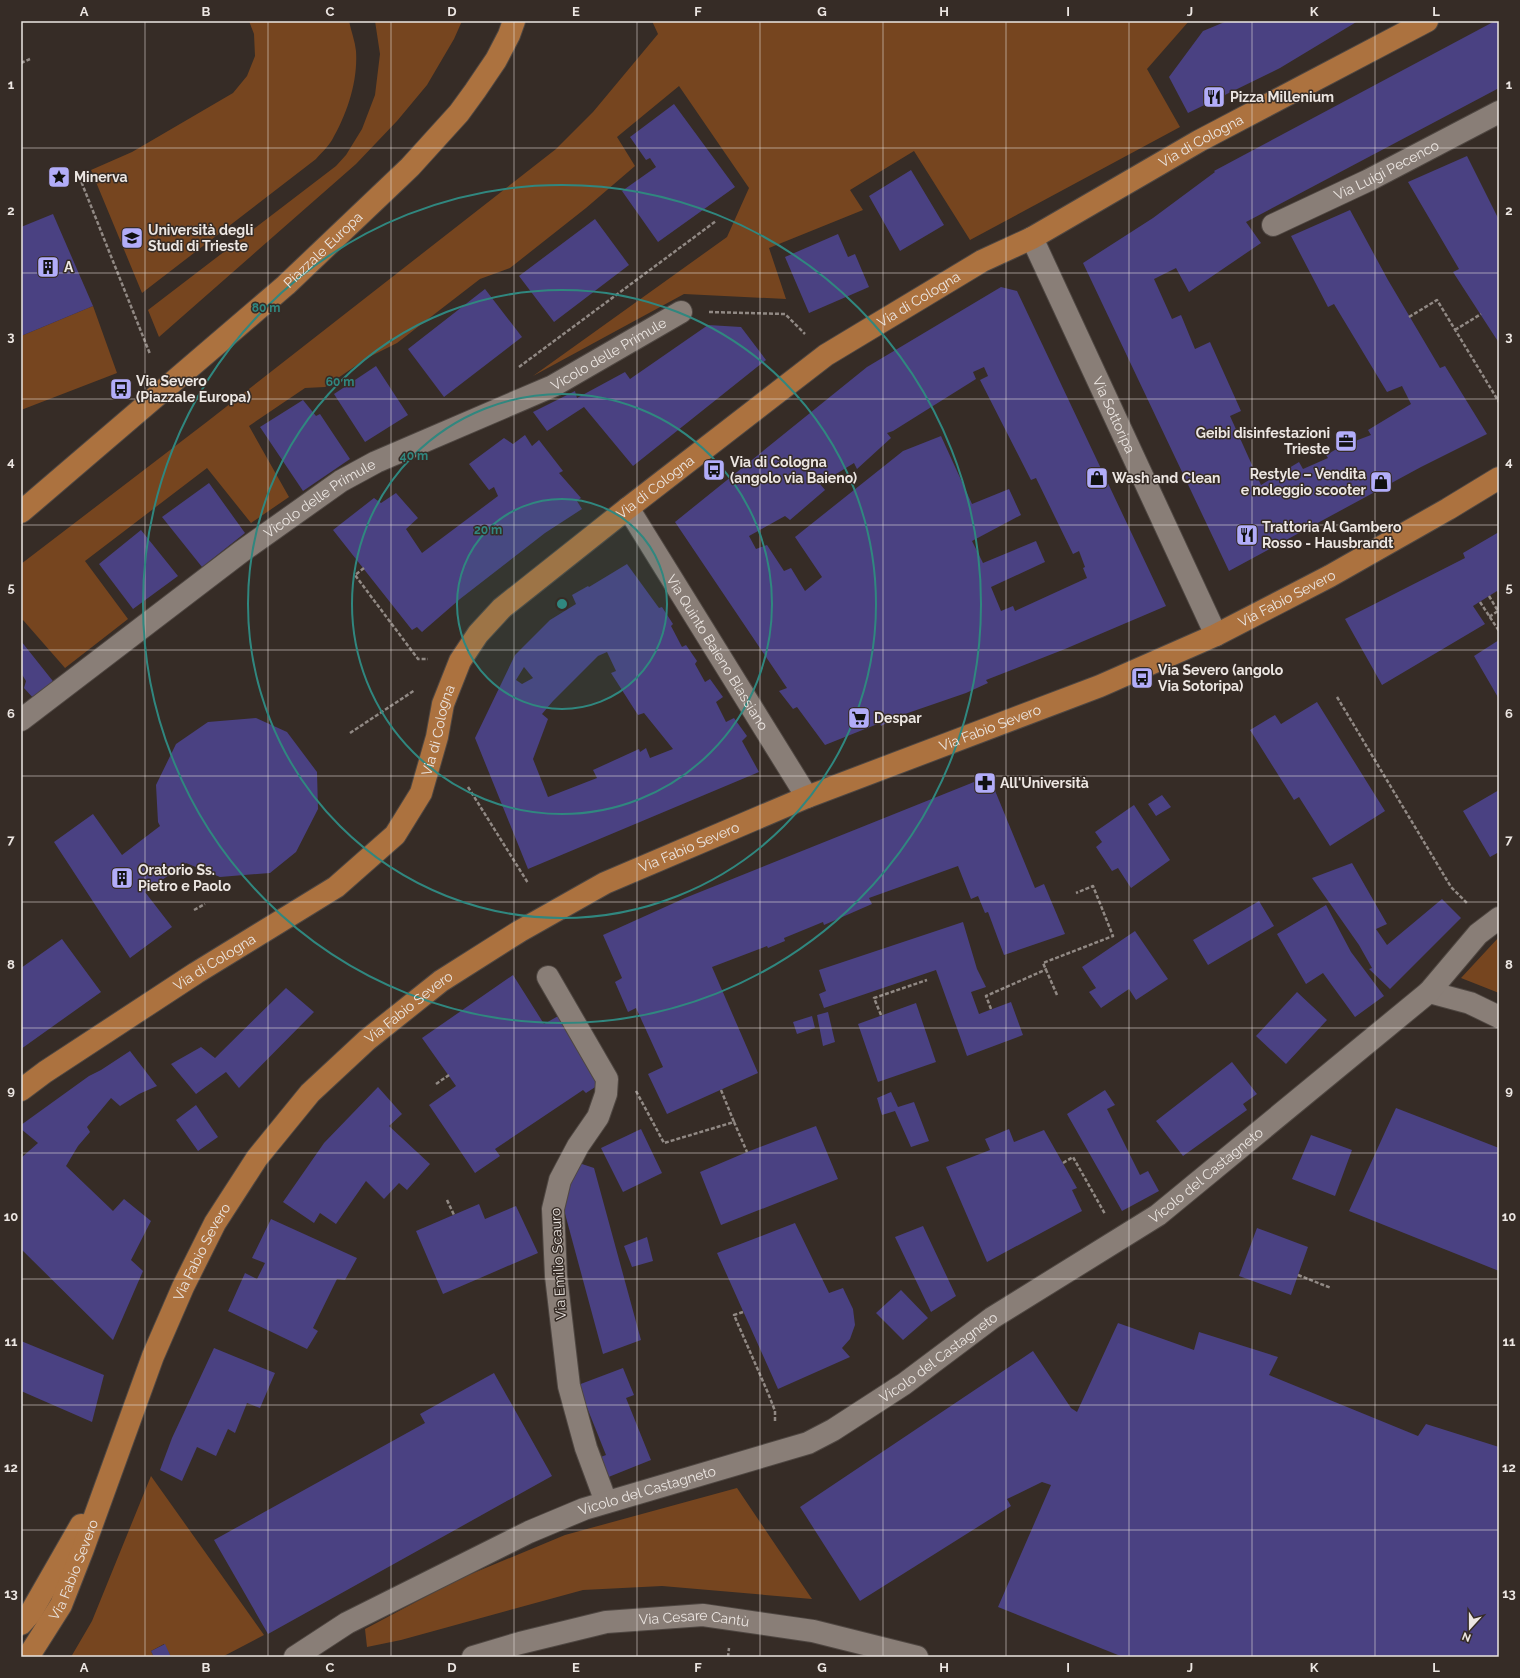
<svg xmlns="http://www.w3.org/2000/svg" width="1520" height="1678" viewBox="0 0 1520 1678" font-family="Raleway,sans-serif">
<rect width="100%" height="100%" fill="#362c26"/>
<path fill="#76451f" d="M249,21H349C351,31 355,41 356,51C358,82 347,114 332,140C328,147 321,153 316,159L142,293L91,170L132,152L233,93L247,76L255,56L254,34Z
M375,21H462L454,39L427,85L397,121L356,164L159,337L148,310L336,166L346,155L362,129L375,95L380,54Z
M652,21H1189L1147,69L1180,127L970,240L914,151L850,190L863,210L769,248L786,299L684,294L533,376L727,237L749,188L679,86L617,137L635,166L586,208L510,268L480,279L397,343L367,358L325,387L305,388L249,426L289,497L251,523L207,468L85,561L128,619L65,668L23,620L21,621V564L208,421L556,149L593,112L658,34Z
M93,306L117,373L21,410V336Z
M1499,937V993L1461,978Z
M151,1476L264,1635L222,1657H171L164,1644L151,1651L154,1657H71L92,1621Z
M737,1488L812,1599L662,1586L583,1590L401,1640L367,1647L365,1629L459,1579L565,1535Z"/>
<path fill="#4a4182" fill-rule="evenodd" d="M1227,21H1358L1280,68L1188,113L1169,77L1203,31Z
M1495,21H1499V88L1246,222L1261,243L1189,292L1176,268L1154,279L1172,319L1181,315L1195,349L1210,342L1241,411L1230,416L1261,485L1299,462L1303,469L1328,458L1326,455L1342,446L1371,435L1368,430L1411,404L1402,386L1387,392L1334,304L1328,307L1291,236L1350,210L1388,280L1440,368L1445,366L1487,434L1421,467L1229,571L1083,263L1153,218L1215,172L1214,171Z
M674,104L735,187L658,242L622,191L656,167L650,158L646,160L630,137Z
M1467,156L1499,220V343L1453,272L1459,269L1408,182Z
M911,170L944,225L900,251L869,196Z
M53,214L93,306L21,336V227Z
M595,219L629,265L554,322L519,276Z
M838,234L848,257L855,254L869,287L809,313L785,257Z
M1001,287L1017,291L1166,606L1065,649L986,680L988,683L966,693L902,715L881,726L880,723L825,745L797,707L793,709L779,691L787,688L675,522L867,367ZM984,367L988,376L980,380L1031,480L1036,478L1073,554L1079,551L1085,567L1083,568L1087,578L1015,611L1013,606L1001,611L991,587L1045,562L1036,541L983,563L972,541L1021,515L1009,489L972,504L941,436L903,451L795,537L822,577L805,591L791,568L784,571L767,545L756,549L749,536L785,516L790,520L825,490L820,484L854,463L857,469L891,438L887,433L893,431L976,379L973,372Z
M485,289L522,337L444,397L408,349Z
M708,325L741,327L766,360L633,466L584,407L547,431L533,412L575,391L577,398L625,372L630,379Z
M376,366L408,415L365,442L334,394Z
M303,400L316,416L320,414L350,459L303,491L260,427Z
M525,435L532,446L539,440L563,471L559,473L581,498L577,501L582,509L545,533L460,599L422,632L417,627L412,630L333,530L374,498L381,503L396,493L418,518L406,529L422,553L498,496L494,487L489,490L469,464L504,438L513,444Z
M209,483L245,533L202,567L162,517Z
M141,530L178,576L133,609L99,564Z
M1499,532V594L1497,591L1473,606L1485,624L1382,685L1345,619L1465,558L1463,553Z
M627,564L659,608L662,607L673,624L671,626L682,647L686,645L697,661L695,664L705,682L710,679L723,697L716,702L726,722L734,718L747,736L742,741L759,772L528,869L475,738L515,655L550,620L576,604L572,595L588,586L589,587ZM607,652L616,671L611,673L638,715L644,713L673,749L650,758L646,748L640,752L639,749L593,770L597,778L548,797L533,759L548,719L542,714L553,701L598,656ZM524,667L533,678L522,684L516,680Z
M1499,640V699L1474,656Z
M21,641L56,685L35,700L24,688L26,681L21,673Z
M1317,702L1385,811L1330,846L1299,797L1294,800L1250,730L1275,715L1281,724Z
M256,718L287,732L317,772L318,809L296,852L270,873L220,877L186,863L145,892L172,927L130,958L54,842L93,814L122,855L160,826L158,822L156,785L176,744L208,722Z
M989,776L1035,888L1044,884L1065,934L1004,955L988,912L985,913L978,896L971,899L958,866L869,898L872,904L824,925L823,922L784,938L785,941L768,948L767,946L712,967L758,1073L667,1114L648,1074L663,1067L636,1008L628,1012L615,982L622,978L603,935L685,898Z
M1499,790V852L1490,857L1463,811Z
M1162,795L1171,807L1156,816L1148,804Z
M1134,805L1170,860L1131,888L1118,868L1112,871L1096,847L1102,842L1095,832Z
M1352,863L1387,924L1376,929L1387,945L1442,899L1461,918L1390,989L1369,969L1372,968L1359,945L1312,878Z
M1259,901L1274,926L1208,965L1193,940Z
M1326,905L1351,952L1384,996L1355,1017L1323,973L1306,984L1277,934Z
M963,922L977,969L986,987L971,992L979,1014L1011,1002L1023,1035L967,1056L936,970L824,1008L819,994L826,991L819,970Z
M1135,931L1168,979L1136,1000L1129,989L1101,1008L1089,992L1096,988L1082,967Z
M62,939L101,992L21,1049V968Z
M513,975L544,1024L560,1015L600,1084L586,1093L583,1090L495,1149L500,1156L475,1173L429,1105L456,1086L422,1038Z
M286,988L314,1012L239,1088L226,1072L196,1094L171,1064L201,1047L215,1058Z
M1297,992L1327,1020L1286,1064L1256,1036Z
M916,1003L936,1062L878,1082L858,1024Z
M828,1012L835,1042L823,1046L817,1015Z
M812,1016L815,1028L797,1034L793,1022Z
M130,1051L157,1086L139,1094L120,1106L111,1098L87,1127L90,1132L78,1146L66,1166L113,1211L124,1199L151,1221L131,1260L143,1271L113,1340L21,1249V1158L38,1143L21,1129V1125L89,1076L101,1070Z
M1232,1062L1257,1094L1243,1104L1247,1110L1183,1156L1156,1121Z
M378,1087L402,1114L389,1126L430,1164L407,1190L399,1183L384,1199L366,1181L336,1224L320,1213L314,1223L283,1202L324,1143Z
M1105,1090L1115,1105L1107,1109L1140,1175L1148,1171L1159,1191L1122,1211L1067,1114Z
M891,1092L898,1107L914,1102L929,1141L911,1147L895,1111L882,1115L877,1098Z
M196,1105L218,1137L198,1151L176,1120Z
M1396,1108L1499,1148V1271L1349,1211Z
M816,1126L838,1179L721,1225L700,1172L747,1152Z
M641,1129L662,1173L623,1192L601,1148Z
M1009,1129L1014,1142L1044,1130L1077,1188L1072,1190L1082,1211L987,1262L946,1167L990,1150L985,1139Z
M1311,1135L1352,1150L1335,1196L1292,1179Z
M576,1162L594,1168L641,1340L603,1354L564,1210Z
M479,1204L485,1219L516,1206L538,1253L443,1294L416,1231Z
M271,1219L357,1258L345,1280L337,1279L313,1328L318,1331L307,1349L228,1311L245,1273L257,1279L265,1263L252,1258Z
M795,1223L829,1293L843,1288L853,1309L855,1325L850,1339L842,1348L850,1357L778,1389L717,1253Z
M923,1226L956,1296L931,1312L895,1237Z
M1257,1228L1308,1247L1291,1295L1239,1276Z
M647,1237L653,1261L632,1267L624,1246Z
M901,1290L928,1318L903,1340L876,1313Z
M1118,1323L1194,1350L1199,1332L1278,1357L1269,1375L1418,1436L1426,1424L1499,1447V1657H1123L998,1607L1051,1485L1042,1482L1007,1499L1011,1506L860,1601L800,1507L1033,1351L1071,1408L1077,1412Z
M21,1341L104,1375L92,1422L21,1391Z
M214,1348L275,1373L260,1408L247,1403L235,1433L228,1429L216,1456L197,1447L182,1481L160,1470L172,1438Z
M623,1368L634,1395L626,1398L651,1460L606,1478L598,1458L606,1455L578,1385Z
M494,1373L552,1476L268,1634L214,1540L425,1423L420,1414Z
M165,1644L171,1657H154L151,1651Z"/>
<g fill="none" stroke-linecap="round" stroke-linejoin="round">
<g stroke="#4f4742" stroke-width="24">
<g id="minor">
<path id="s1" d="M1273,225L1369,180L1499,112"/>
<path id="s2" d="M1032,238L1216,635"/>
<path id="s3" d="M628,508L807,797"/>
<path id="s4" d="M21,720L241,552L341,481L376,462L553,386L681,312"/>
<path d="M548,977L607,1079L606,1094L598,1117L578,1146L560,1180L553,1209L556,1276L569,1386L586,1448L606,1502"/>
<path d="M1429,992L1470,1003L1499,1017"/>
<path id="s5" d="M295,1657L347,1623L529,1532L584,1509L808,1443L833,1430L904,1384L992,1318L1158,1215L1429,992L1478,934L1499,918"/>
<path id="s6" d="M473,1657L520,1643L606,1622L703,1615L813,1631L917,1657"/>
</g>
</g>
<g stroke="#4f4742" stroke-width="24">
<g id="major">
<path id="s7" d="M21,512L286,285L410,167L459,113L475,91L496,60L509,35L514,21"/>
<path id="s8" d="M21,1090L45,1072L196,973L336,887L395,835L421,793L437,737L443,704L460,661L478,634L502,608L628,508L826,355L982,261L1032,238L1199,141L1427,21"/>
<path d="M21,1624L30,1614L81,1525"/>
<path id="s9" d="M28,1657L61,1605L83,1549L153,1356L183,1287L215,1223L257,1158L310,1093L367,1040L441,981L520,931L605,883L807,797L1100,686L1216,635L1330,576L1448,509L1499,478"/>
</g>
</g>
<path stroke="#918984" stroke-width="2.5" stroke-dasharray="4 2" stroke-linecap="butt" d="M21,63L30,59
M77,171L150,354
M709,312L785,314L805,334
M1409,317L1437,300L1499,402
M1455,330L1481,314
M519,367L716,221
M364,568L355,575L418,659H428
M1489,596L1498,611L1489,617
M1480,602L1499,631
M1337,697L1451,887L1468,904
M350,733L415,690
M468,787L528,883
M194,910L205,904
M1057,995L1043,963L1113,936L1093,886L1076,893
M991,1009L986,996L1047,969
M881,1015L874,998L927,980
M436,1084L449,1075
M721,1090L734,1122
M636,1091L664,1143L734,1122L747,1152
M1063,1163L1073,1157L1105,1214
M447,1200L454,1215
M1298,1275L1331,1288
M743,1312L734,1315L768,1393L775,1411V1422
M728,1657L729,1648"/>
<use href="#minor" stroke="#897e77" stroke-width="22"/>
<use href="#major" stroke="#ac723f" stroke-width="22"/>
</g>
<path fill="none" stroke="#ece6e2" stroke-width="1" stroke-opacity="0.55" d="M145,21V1657M268,21V1657M391,21V1657M514,21V1657M637,21V1657M760,21V1657M883,21V1657M1006,21V1657M1129,21V1657M1252,21V1657M1375,21V1657M21,148H1499M21,273H1499M21,399H1499M21,525H1499M21,650H1499M21,776H1499M21,902H1499M21,1028H1499M21,1153H1499M21,1279H1499M21,1405H1499M21,1530H1499"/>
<circle cx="562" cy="604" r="105" fill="#30877f" fill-opacity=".12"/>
<g fill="none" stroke="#30877f" stroke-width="2">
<circle cx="562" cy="604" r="105"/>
<circle cx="562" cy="604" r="210"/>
<circle cx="562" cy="604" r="314"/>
<circle cx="562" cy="604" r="419"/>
</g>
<defs>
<g id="restaurant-square" transform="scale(1.15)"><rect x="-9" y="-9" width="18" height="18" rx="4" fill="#b2adf9" stroke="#362c26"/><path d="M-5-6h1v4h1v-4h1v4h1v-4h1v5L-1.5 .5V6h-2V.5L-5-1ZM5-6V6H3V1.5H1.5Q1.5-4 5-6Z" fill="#111"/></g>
<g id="sight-square" transform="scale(1.15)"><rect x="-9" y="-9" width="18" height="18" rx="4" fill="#b2adf9" stroke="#362c26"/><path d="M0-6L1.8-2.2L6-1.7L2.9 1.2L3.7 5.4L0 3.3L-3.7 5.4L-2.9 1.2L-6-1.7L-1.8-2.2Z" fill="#111"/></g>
<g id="university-square" transform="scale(1.15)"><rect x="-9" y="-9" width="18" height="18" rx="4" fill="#b2adf9" stroke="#362c26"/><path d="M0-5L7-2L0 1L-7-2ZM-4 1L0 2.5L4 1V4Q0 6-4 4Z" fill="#111"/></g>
<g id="building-square" transform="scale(1.15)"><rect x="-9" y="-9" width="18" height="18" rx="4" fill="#b2adf9" stroke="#362c26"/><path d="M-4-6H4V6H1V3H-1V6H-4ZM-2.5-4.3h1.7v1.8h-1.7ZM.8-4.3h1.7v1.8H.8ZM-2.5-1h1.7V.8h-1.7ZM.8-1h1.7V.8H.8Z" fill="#111"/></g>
<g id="bus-square" transform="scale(1.15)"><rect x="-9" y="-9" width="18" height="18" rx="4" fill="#b2adf9" stroke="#362c26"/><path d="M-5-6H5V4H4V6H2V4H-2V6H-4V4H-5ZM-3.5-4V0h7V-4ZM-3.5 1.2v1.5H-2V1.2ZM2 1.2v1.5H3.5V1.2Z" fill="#111"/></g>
<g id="office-square" transform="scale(1.15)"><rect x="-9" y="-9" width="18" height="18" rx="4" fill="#b2adf9" stroke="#362c26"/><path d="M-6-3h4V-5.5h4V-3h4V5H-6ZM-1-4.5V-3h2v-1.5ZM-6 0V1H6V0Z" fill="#111"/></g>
<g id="shop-square" transform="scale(1.15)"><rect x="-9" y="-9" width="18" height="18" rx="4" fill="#b2adf9" stroke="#362c26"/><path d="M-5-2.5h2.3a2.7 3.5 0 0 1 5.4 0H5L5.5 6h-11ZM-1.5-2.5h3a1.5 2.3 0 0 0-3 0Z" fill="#111"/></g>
<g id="supermarket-square" transform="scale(1.15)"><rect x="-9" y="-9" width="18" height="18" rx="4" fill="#b2adf9" stroke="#362c26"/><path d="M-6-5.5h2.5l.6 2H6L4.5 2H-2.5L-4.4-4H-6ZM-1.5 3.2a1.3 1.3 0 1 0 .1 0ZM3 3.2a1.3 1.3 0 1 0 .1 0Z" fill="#111"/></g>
<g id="pharmacy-square" transform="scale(1.15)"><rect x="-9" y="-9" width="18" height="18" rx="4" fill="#b2adf9" stroke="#362c26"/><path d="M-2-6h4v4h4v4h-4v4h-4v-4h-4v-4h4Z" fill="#111"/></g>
</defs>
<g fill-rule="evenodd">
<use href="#restaurant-square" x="1214" y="97"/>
<use href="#sight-square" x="59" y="177"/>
<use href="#university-square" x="132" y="238"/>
<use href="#building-square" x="48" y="267"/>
<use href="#bus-square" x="121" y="389"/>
<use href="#office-square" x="1346" y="441"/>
<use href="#bus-square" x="714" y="470"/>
<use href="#shop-square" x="1097" y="478"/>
<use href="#shop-square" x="1381" y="482"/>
<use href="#restaurant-square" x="1247" y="535"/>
<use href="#bus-square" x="1142" y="678"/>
<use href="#supermarket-square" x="859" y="718"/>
<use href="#pharmacy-square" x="985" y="783"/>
<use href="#building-square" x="122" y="878"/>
</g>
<g text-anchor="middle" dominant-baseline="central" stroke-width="3" stroke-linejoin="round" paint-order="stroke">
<g font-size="14" font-weight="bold" fill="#ece6e2" stroke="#362c26" text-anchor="start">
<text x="1230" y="97">Pizza Millenium</text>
<text x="74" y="177">Minerva</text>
<text x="148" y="230">Università degli<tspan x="148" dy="16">Studi di Trieste</tspan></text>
<text x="64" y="267">A</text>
<text x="136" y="381">Via Severo<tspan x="136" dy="16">(Piazzale Europa)</tspan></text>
<text x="1330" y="433" text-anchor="end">Geibi disinfestazioni<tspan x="1330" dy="16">Trieste</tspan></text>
<text x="730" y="462">Via di Cologna<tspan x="730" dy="16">(angolo via Baieno)</tspan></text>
<text x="1366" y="474" text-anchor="end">Restyle – Vendita<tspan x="1366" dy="16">e noleggio scooter</tspan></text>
<text x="1112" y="478">Wash and Clean</text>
<text x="1262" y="527">Trattoria Al Gambero<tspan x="1262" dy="16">Rosso - Hausbrandt</tspan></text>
<text x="1158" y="670">Via Severo (angolo<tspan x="1158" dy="16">Via Sotoripa)</tspan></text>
<text x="874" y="718">Despar</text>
<text x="1000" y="783">All'Università</text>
<text x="138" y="870">Oratorio Ss.<tspan x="138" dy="16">Pietro e Paolo</tspan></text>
</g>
<g font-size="14" fill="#ece6e2" stroke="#362c26">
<text stroke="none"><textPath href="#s8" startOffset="1552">Via di Cologna</textPath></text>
<text stroke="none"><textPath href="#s1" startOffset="126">Via Luigi Pecenco</textPath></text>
<text stroke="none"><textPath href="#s7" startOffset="400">Piazzale Europa</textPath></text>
<text stroke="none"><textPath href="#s8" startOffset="1228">Via di Cologna</textPath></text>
<text stroke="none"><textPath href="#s4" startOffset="696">Vicolo delle Primule</textPath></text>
<text stroke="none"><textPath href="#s2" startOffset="195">Via Sottoripa</textPath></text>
<text stroke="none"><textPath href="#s8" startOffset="904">Via di Cologna</textPath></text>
<text stroke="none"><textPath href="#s4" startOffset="372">Vicolo delle Primule</textPath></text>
<text stroke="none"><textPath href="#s9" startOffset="1738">Via Fabio Severo</textPath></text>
<text stroke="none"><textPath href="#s3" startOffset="170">Via Quinto Baieno Blassiano</textPath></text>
<text stroke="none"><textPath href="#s9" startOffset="1414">Via Fabio Severo</textPath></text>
<text stroke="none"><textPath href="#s8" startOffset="568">Via di Cologna</textPath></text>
<text stroke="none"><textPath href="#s9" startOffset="1090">Via Fabio Severo</textPath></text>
<text stroke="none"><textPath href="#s8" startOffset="232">Via di Cologna</textPath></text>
<text stroke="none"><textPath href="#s9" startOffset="766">Via Fabio Severo</textPath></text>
<text stroke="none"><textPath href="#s5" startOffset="1039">Vicolo del Castagneto</textPath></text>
<text stroke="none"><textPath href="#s9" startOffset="442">Via Fabio Severo</textPath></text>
<text transform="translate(558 1264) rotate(-93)">Via Emilio Scauro</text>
<text stroke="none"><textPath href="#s5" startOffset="715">Vicolo del Castagneto</textPath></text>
<text stroke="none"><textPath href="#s5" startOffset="391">Vicolo del Castagneto</textPath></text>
<text stroke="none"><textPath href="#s9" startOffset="99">Via Fabio Severo</textPath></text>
<text stroke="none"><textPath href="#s6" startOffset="226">Via Cesare Cantù</textPath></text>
</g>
</g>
<circle cx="562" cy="604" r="6" fill="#30877f" stroke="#362c26" stroke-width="2"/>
<g font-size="12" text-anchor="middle" font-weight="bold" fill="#30877f" stroke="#362c26" stroke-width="3" stroke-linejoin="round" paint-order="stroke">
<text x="266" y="312">80 m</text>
<text x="340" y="386">60 m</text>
<text x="414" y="460">40 m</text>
<text x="488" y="534">20 m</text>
</g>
<rect width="1520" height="1678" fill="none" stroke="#362c26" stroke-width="44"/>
<g transform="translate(1470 1628) rotate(201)" stroke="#362c26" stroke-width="3" paint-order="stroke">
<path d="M0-3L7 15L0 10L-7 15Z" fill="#ece6e2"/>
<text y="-6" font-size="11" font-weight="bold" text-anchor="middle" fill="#ece6e2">N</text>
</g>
<rect x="22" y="22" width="1476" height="1634" fill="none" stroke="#ece6e2" stroke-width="1.5"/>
<g font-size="13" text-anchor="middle" font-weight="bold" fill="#ece6e2">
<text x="84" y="16">A</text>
<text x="206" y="16">B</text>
<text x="330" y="16">C</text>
<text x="452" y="16">D</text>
<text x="576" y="16">E</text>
<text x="698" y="16">F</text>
<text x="822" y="16">G</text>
<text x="944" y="16">H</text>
<text x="1068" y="16">I</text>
<text x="1190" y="16">J</text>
<text x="1314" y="16">K</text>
<text x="1436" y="16">L</text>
<text x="11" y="89">1</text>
<text x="1509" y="89">1</text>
<text x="11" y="215">2</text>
<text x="1509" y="215">2</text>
<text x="11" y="341">3</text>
<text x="1509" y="341">3</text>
<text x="11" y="466">4</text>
<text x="1509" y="466">4</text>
<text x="11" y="592">5</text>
<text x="1509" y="592">5</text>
<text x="11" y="718">6</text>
<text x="1509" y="718">6</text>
<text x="11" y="844">7</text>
<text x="1509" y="844">7</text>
<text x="11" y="969">8</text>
<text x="1509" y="969">8</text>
<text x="11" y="1095">9</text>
<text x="1509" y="1095">9</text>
<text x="11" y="1221">10</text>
<text x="1509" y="1221">10</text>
<text x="11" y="1346">11</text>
<text x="1509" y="1346">11</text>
<text x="11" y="1472">12</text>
<text x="1509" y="1472">12</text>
<text x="11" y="1598">13</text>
<text x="1509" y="1598">13</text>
<text x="84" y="1672">A</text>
<text x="206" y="1672">B</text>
<text x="330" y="1672">C</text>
<text x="452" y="1672">D</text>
<text x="576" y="1672">E</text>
<text x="698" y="1672">F</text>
<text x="822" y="1672">G</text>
<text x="944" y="1672">H</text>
<text x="1068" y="1672">I</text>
<text x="1190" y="1672">J</text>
<text x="1314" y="1672">K</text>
<text x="1436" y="1672">L</text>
</g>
</svg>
